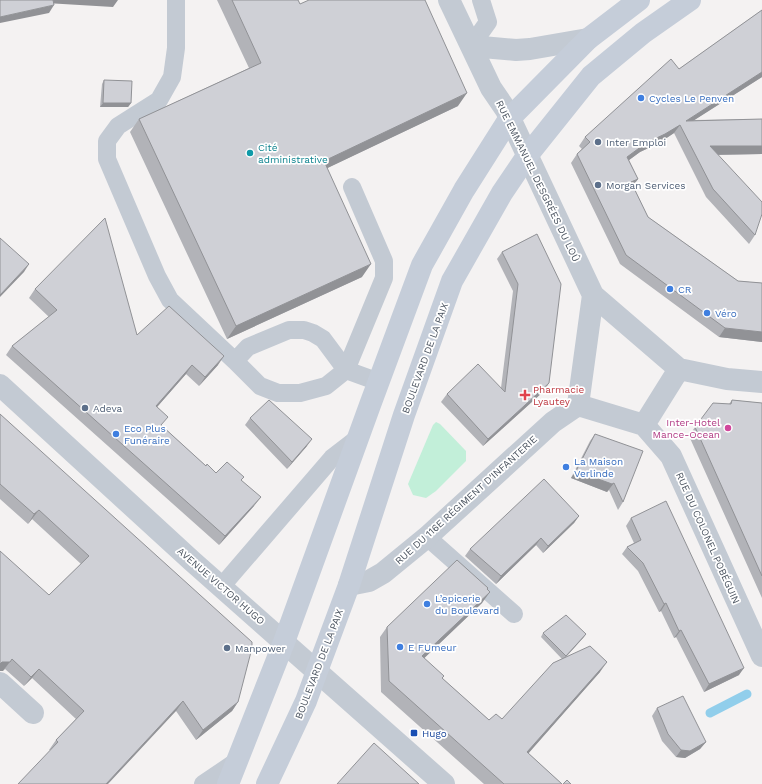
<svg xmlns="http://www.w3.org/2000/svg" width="762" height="784" viewBox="0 0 762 784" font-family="'Work Sans',sans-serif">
<rect width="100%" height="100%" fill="#f4f2f2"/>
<path fill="#c2efd9" d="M436,422L440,424L466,451V461L436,491L426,498L413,495L408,484L433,425Z"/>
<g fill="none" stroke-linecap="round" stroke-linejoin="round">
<path stroke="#91ceeb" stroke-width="9" d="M710,713L747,694"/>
<path stroke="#c3cad3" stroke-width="18" d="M176,0V48L172,77L159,100L118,126L107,141V159L157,276L170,300L235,361L248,347L289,330H304L313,333L323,339L346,370L379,382
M471,46L488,22L481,0
M235,361L260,386L278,393H300L326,386L346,370L384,278V261L352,187
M427,537L514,614
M221,587L332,458L358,438
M203,784L237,761"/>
<path stroke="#c3cad3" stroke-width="22" d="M449,0L491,88L506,110L593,295L679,369L727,379L762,382
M471,46L516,50L530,49L588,39
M578,405L593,295
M578,405L644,425
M644,425L671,456L762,656
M644,425L679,369
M349,585L369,581L383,573L427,537L553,422L578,405
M0,683L33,713"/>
<path stroke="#c3cad3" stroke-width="22" d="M0,385L192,561L444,784"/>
<path stroke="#c5cdd9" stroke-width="22" d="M228,784L284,642L370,405L422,265L464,190L509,119L588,39L639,0
M267,784L306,701L317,671L349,585L404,415L452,281L502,193L527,156L591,76L643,33L690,0"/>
</g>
<path fill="#b2b3b8" d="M217,0H298L300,4L458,106L327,168L362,277L227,339L130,132L139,119L249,68Z
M762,10V77L694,120L762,119V154L718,155L755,235L749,244L706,197L674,133L659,143L640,152L629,160L638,179L633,186L648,217L738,281L762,283V342L719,337L620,264L571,163L577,154L582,149L579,146L585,137L679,69Z
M104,80L131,103L128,107H100L102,84Z
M537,234L544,391L483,446L441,402L447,394L501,388L513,291L497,259L502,252Z
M35,289L137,335L218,365L199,386L186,374L157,407L162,426L206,466L216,473L241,480L254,506L219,545L6,355L12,346L49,317L29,298Z
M732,400L762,403V598L689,436L695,427L729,404Z
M0,414L238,702L232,711L196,740L176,711L50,750H49L56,740L76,719L32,678L24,686L5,669L3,671L49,595L81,564L32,519L28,524L0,499Z
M250,418L307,446L287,469L245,425Z
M595,434L623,502L618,510L609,490L607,492L571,478L590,441Z
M579,516L574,523L543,553L536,545L496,584L465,556L470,549Z
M631,518L739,675L704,692L676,637L674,638L661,611L659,612L638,571L622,554L627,547L634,543L626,526Z
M488,588L482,603L424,658L442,678L489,720L502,719L562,659L541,637L543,633L586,634L583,638L565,658L600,672L528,753L562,784H484L381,692L380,637L387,627Z
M657,708L706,742L700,749L685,758L676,757L662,741L652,716Z"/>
<path fill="#919296" d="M48,0H118L113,7L46,3Z
M54,5L49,13L0,23V17Z
M762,72V77L682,128L686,121Z
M467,93L458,106L315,174L324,161Z
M103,103H131L128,107H100Z
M680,125L674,133L659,143L640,152L621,166L627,157L646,143Z
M710,146H762V154L704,155Z
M638,179L631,188V182Z
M29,264L24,272L0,297V295Z
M371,264L362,277L227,339L236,326Z
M725,328L762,332V342L719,337Z
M224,356L218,365L199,386L205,377Z
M192,365L186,374L150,415L156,406Z
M549,383L544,391L483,446L488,439Z
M312,439L307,446L287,469L292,462Z
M576,471L614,483L607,492L571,478Z
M261,497L254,506L219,545L225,536Z
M39,510L32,519L28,524L34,514Z
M579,516L574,523L543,553L548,546Z
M541,538L536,545L496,584L501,576Z
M490,592L482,603L415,667L422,656Z
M666,603L661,611L659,612L664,604Z
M681,630L676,637L674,638L679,631Z
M586,634L583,638L563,660L566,656Z
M12,659L3,671H0V664L2,662Z
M607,662L600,672L520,763L527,752Z
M744,668L739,675L704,692L709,684Z
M39,669L32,678L24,686L31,677Z
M183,701L176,711L108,784H106Z
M238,702L232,711L196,740L203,730Z
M706,742L700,749L685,758L676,757L681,750Z"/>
<path fill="#cfd0d6" stroke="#919296" d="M0,0H53L54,5L0,17Z
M232,0H298L300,4L309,0H425L467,93L324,161L371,264L236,326L139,119L261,63Z
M762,10V72L686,121L762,119V146H710L762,202V214L755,235L713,189L680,125L665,134L646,143L627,157L638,179L631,182L648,217L738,281L762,283V332L725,328L626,255L577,154L590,142L585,137L671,59L679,69Z
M104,80L132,81L131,103H103Z
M105,218L137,335L169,306L224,356L205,377L192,365L156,406L168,417L161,425L206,466L207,464L216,473L227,462L244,477L241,480L261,497L225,536L12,346L57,310L35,289Z
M537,234L561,284L549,383L488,439L447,394L478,364L505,392L518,284L502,252Z
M0,238L29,264L0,295Z
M269,400L312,439L292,462L250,418Z
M732,400L762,403V576L695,427L713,403L731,404Z
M0,414L252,642V648L238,702L203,730L183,701L106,784H18L58,742L56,740L84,711L39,669L31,677L12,659L10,662H2L0,664V551L49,595L89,556L39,510L34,514L0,484Z
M595,434L643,451L623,502L614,483L612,484L576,471Z
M544,479L579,516L548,546L541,538L501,576L470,549Z
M666,501L744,668L709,684L681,630L679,631L666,603L664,604L643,563L627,547L641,540L631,518Z
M457,560L488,588L487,589L490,592L422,656L444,676L442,678L489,720L496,714L502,719L553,663L590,646L607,662L527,752L562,784H504L389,681L387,627Z
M566,615L586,634L566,656L543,633Z
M683,696L706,742L690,751L681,750L668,734L657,708Z
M374,743L419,784H337Z
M567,780L571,784H563Z"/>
<g fill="#3f7fe0" stroke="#fff" stroke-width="1.5">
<circle cx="641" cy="98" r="4"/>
<circle cx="670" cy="289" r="4"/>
<circle cx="707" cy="313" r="4"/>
<circle cx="116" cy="434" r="4"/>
<circle cx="566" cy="467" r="4"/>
<circle cx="427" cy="604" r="4"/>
<circle cx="400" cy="647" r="4"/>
</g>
<g fill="#5c6f8a" stroke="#fff" stroke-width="1.5">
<circle cx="598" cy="142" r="4"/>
<circle cx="598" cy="185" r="4"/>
<circle cx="85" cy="408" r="4"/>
<circle cx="227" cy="648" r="4"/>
</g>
<circle fill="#0f9aa8" stroke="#fff" stroke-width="1.5" cx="250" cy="153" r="4"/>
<path fill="#e0444e" stroke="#fff" stroke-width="1.5" d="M523 389h4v4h4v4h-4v4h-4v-4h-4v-4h4z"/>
<circle fill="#d1479c" stroke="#fff" stroke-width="1.5" cx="728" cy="428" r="4"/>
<rect fill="#1a4fb4" stroke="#fff" stroke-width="1.5" x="410" y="729" width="8" height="8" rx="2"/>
<g text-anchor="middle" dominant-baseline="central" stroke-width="3.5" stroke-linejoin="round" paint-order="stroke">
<g font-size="10" fill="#366cbe" stroke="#fff" text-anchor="start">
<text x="649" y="98">Cycles Le Penven</text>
<text x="678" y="289">CR</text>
<text x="715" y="313">Véro</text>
<text x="124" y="428">Eco Plus<tspan x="124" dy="12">Funéraire</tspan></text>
<text x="574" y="461">La Maison<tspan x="574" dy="12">Verlinde</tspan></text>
<text x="435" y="598">L’epicerie<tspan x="435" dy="12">du Boulevard</tspan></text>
<text x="408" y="647">E FUmeur</text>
</g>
<g font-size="10" fill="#4e5e75" stroke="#fff" text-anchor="start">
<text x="606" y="142">Inter Emploi</text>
<text x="606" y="185">Morgan Services</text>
<text x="93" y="408">Adeva</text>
<text x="235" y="648">Manpower</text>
</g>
<g font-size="10" fill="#0d838f" stroke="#fff" text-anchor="start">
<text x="258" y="147">Cité<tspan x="258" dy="12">administrative</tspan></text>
</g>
<g font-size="10" fill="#4a535f" stroke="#fff">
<text transform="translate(538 181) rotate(64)">RUE EMMANUEL DESGRÉES DU LOÛ</text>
<text transform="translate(425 358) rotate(-70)">BOULEVARD DE LA PAIX</text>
<text transform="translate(466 500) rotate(-42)">RUE DU 116E RÉGIMENT D'INFANTERIE</text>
<text transform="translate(708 538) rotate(66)">RUE DU COLONEL POBÉGUIN</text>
<text transform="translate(221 586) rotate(41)">AVENUE VICTOR HUGO</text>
<text transform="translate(319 664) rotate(-69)">BOULEVARD DE LA PAIX</text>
</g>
<g font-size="10" fill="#be3a42" stroke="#fff" text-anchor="start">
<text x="533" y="389">Pharmacie<tspan x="533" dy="12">Lyautey</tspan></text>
</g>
<g font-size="10" fill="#b23c85" stroke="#fff" text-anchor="end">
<text x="720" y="422">Inter-Hotel<tspan x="720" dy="12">Mance-Ocean</tspan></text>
</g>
<g font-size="10" fill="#164399" stroke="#fff" text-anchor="start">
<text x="422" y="733">Hugo</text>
</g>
</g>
</svg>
